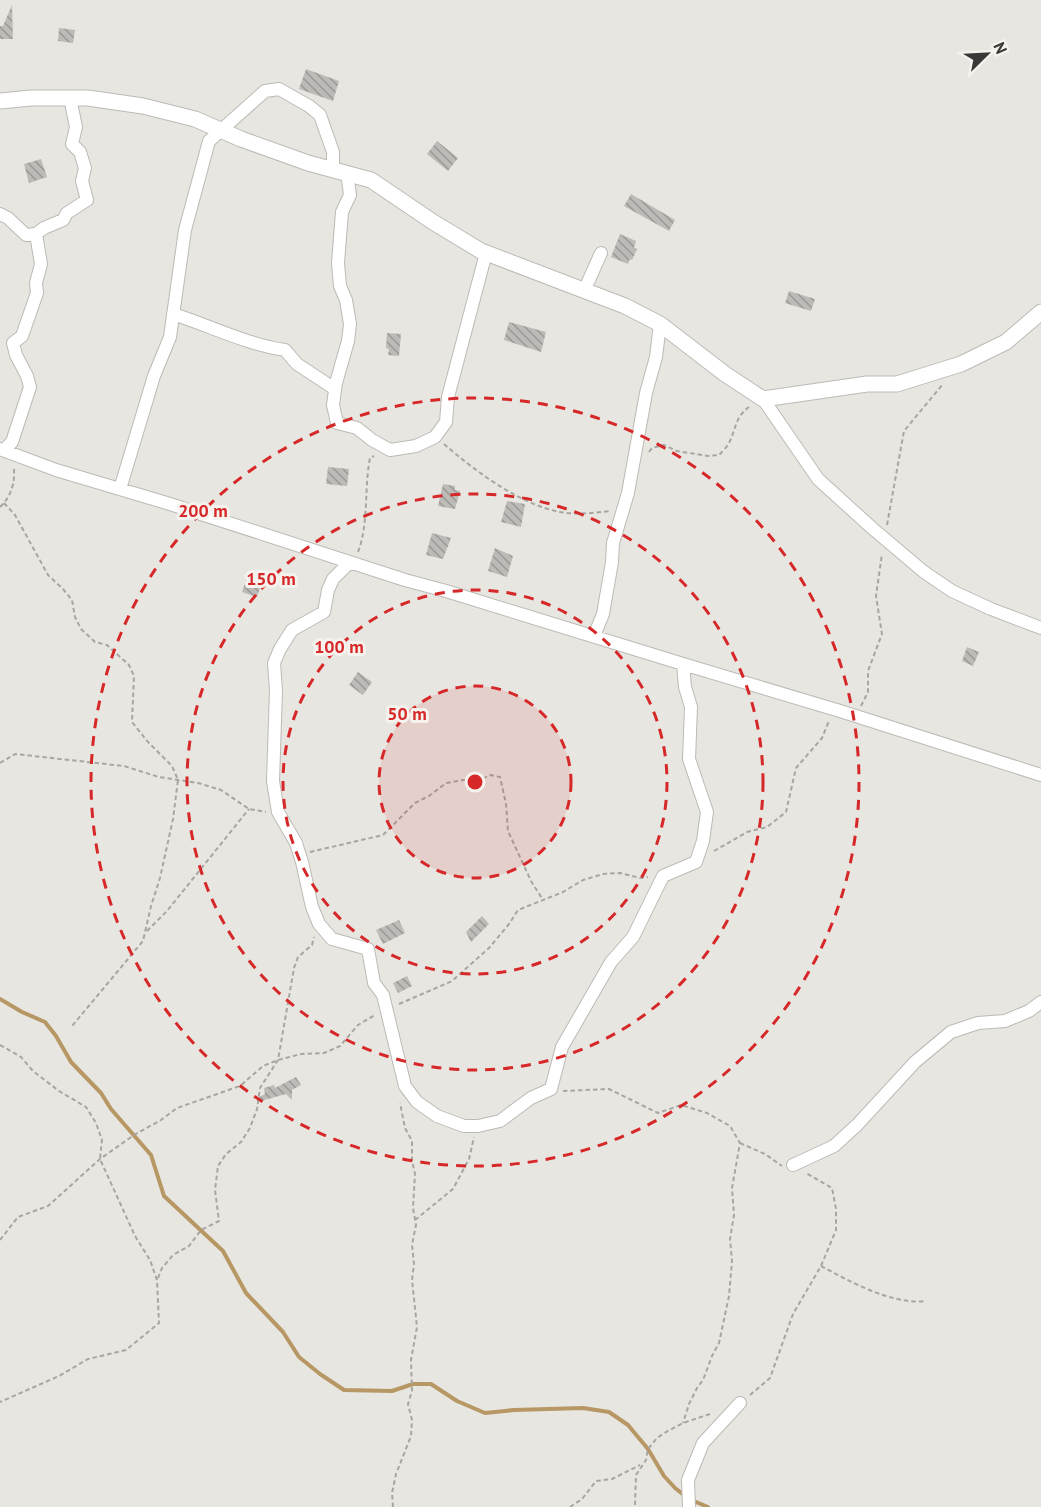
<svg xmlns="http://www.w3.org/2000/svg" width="1041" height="1507" viewBox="0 0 1041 1507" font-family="'PT Sans',sans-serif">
<defs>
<pattern id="building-back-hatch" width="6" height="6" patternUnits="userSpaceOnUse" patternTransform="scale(1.5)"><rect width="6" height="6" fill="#bdbbb7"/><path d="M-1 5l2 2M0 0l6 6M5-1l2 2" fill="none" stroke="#9b9996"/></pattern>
</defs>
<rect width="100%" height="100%" fill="#e8e6e1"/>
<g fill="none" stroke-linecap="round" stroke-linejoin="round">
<path stroke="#b79764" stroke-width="4" d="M0,999L22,1012L45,1022L56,1036L71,1062L101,1093L111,1109L151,1155L164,1196L223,1251L246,1293L283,1332L299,1357L320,1374L344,1390L392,1391L413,1384H431L457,1401L485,1413L514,1410L583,1408L609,1412L628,1425L648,1449L664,1476L675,1488L689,1499L708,1507"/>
</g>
<path fill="url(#building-back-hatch)" d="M12,5L13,39H0V26H3Z
M59,28L75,30L73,43L58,41Z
M306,69L339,81L333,101L299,89Z
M437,141L458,158L448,171L427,154Z
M41,159L47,177L29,183L24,164Z
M631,194L675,220L669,231L624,206Z
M620,234L636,241L634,248L637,249L632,260L630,259L628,264L611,257Z
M789,291L815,299L811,311L785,303Z
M509,322L546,332L541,352L504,340Z
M387,333L401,334L399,356L388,355L389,349L386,348Z
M328,467L349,469L347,486L326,484Z
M443,484L455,486V490L460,491L455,509L438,506Z
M507,501L525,504L521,527L501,522Z
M432,533L451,538L443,559L426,555Z
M495,548L513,556L507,577L488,571Z
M246,580L261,585L257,597L242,592Z
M967,647L979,652L973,666L962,661Z
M358,672L372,682L363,695L349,685Z
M482,916L489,924L471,942L466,932Z
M399,920L405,933L383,944L376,930Z
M407,976L412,986L398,993L393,983Z
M296,1077L301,1085L292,1090V1100L286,1094L261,1101L259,1097L265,1094L264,1088L274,1085L275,1088Z"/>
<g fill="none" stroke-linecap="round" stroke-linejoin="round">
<g stroke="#bdbab6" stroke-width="14">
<path id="minor" d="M347,173L350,195L342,212L338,263L340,286L346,300L350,324L348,341L336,383L333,405L337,423L357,428L372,440L390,450L416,446L435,437L446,422L448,397L486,253
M0,214L8,218L26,235L36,234
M584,291L601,253
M173,314C211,326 245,344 285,350L297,364L335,389
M763,399L818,479L872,528L924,572L952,591L991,609L1041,628
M0,449L56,470L170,504L405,580L446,591L683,664L685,687L691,707L689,759L707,812L703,841L696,862L663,876L633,937L611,962L562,1047L551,1089L531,1098L500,1121L478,1126H464L437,1116L417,1102L405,1086L383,995L374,983L368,949L332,939L319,924L312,907L302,862L296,843L278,812L273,781L276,690L274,663L280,649L292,630L324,612L328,590L333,579L350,562
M4,450L12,442L30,387L27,376L16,355L13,343L22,336L37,293L36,283L41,264L36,234L44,228L63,220L67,213L87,200L82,181L85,168L80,152L72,144L76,127L70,98
M120,489L154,376L170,337L185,230L209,141L265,91L279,89L309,106L320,115L333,152V170
M594,636L603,614L612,562L613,543L628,493L646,393L656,357L660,324
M683,664L840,711L1041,775
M793,1165L834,1146L857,1125L915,1062L951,1032L978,1023L1005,1021L1029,1011L1041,1002
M689,1507L688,1480L703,1443L740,1403"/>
</g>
<g stroke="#bdbab6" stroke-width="17">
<path id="tertiary" d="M0,101L31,98H88L143,106L195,119L241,139L308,163L371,180L433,222L481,251L625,306L660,324L725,374L763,399L867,384H897L961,364L1006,342L1041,312"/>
</g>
<path stroke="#a7a6a2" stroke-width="2" stroke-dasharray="4.5 3" stroke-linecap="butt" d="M444,444C475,471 519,504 560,512C576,515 594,513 611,511
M649,452L652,448L664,445L677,451L708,456L719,455C722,452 727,447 729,443C736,429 735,417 749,407
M4,503L15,515L48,575L63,589L72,600L75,617L81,629L95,642L107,645L129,665L134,676L132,722L148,742L172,766L178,780L173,819L160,878L151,906L143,941L72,1026
M0,507C11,497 15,483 14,469
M887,525L904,431L943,384
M358,552C369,524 364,488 370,458L374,456
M861,706L868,692V671L882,634L876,596L882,554
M0,763L15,754L124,766L159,777L198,783L221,790L249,809L266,812
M714,851L747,832L767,827L786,812L796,768L822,738L829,721
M310,852L383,835L415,803L429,796L446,783L463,780L478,781L490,775L500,777L506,804L508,831L531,881L543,900
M147,931L167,911L249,809
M399,1004L452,981L489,948L509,924L518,910L563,892L583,880L603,874L620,873L640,878L648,877
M0,1045L21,1057L33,1071L59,1091L86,1107L96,1123L102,1140L100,1159L135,1236L150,1260L157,1280L159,1323L126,1350L88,1359L59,1376L0,1402
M563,1091L609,1089L658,1113L681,1105L707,1113L730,1126L740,1143L732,1188L734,1215L730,1239L732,1261L729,1296L719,1343L712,1356L703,1380L697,1388L689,1404L683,1423
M740,1143L765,1154L782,1166
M415,1220L453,1189L469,1159L474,1137
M0,1240L18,1217L48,1206L100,1159L134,1135L161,1120L177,1108L240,1086L263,1066L278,1060L301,1054L324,1053L340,1046L358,1025L375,1015
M821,1266C849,1281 892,1305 925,1301
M158,1278L162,1268L173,1255L189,1246L201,1230L219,1221L215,1190L218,1166L226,1154L241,1142L250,1128L257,1109L260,1088L278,1060L294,968L298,957L312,945L314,937
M750,1395L770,1378L793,1314L821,1266L836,1230V1209L832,1188L806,1173
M635,1505L636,1475L646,1460L648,1449L657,1438L666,1432L683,1423L713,1413
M393,1507L392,1493L396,1474L411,1436L412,1420L408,1404L412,1391L411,1360L417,1327L412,1280L414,1264L412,1245L416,1225L413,1208L415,1174L412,1161V1141L405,1128L400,1103
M570,1507L582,1499L596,1481L612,1479L640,1465"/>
<use href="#minor" stroke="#fff" stroke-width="12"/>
<use href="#tertiary" stroke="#fff" stroke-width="15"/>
</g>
<circle cx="475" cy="782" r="96" fill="#d62828" fill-opacity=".12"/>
<g fill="none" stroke="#d62828" stroke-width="3" stroke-dasharray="10 8">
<circle cx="475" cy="782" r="96"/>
<circle cx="475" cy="782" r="192"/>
<circle cx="475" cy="782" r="288"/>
<circle cx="475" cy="782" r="384"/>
</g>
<circle cx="475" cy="782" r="9" fill="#d62828" stroke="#f6f3ef" stroke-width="3"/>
<g font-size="18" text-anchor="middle" font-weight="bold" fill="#d62828" stroke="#f6f3ef" stroke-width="6" stroke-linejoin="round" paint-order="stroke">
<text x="203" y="517">200 m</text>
<text x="271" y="585">150 m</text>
<text x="339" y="653">100 m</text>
<text x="407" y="720">50 m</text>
</g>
<g transform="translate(987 54) rotate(66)" stroke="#f6f3ef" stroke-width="4.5" paint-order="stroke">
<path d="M0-4.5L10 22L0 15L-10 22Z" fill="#3a3937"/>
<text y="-9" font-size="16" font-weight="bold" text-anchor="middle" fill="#3a3937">N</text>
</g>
</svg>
